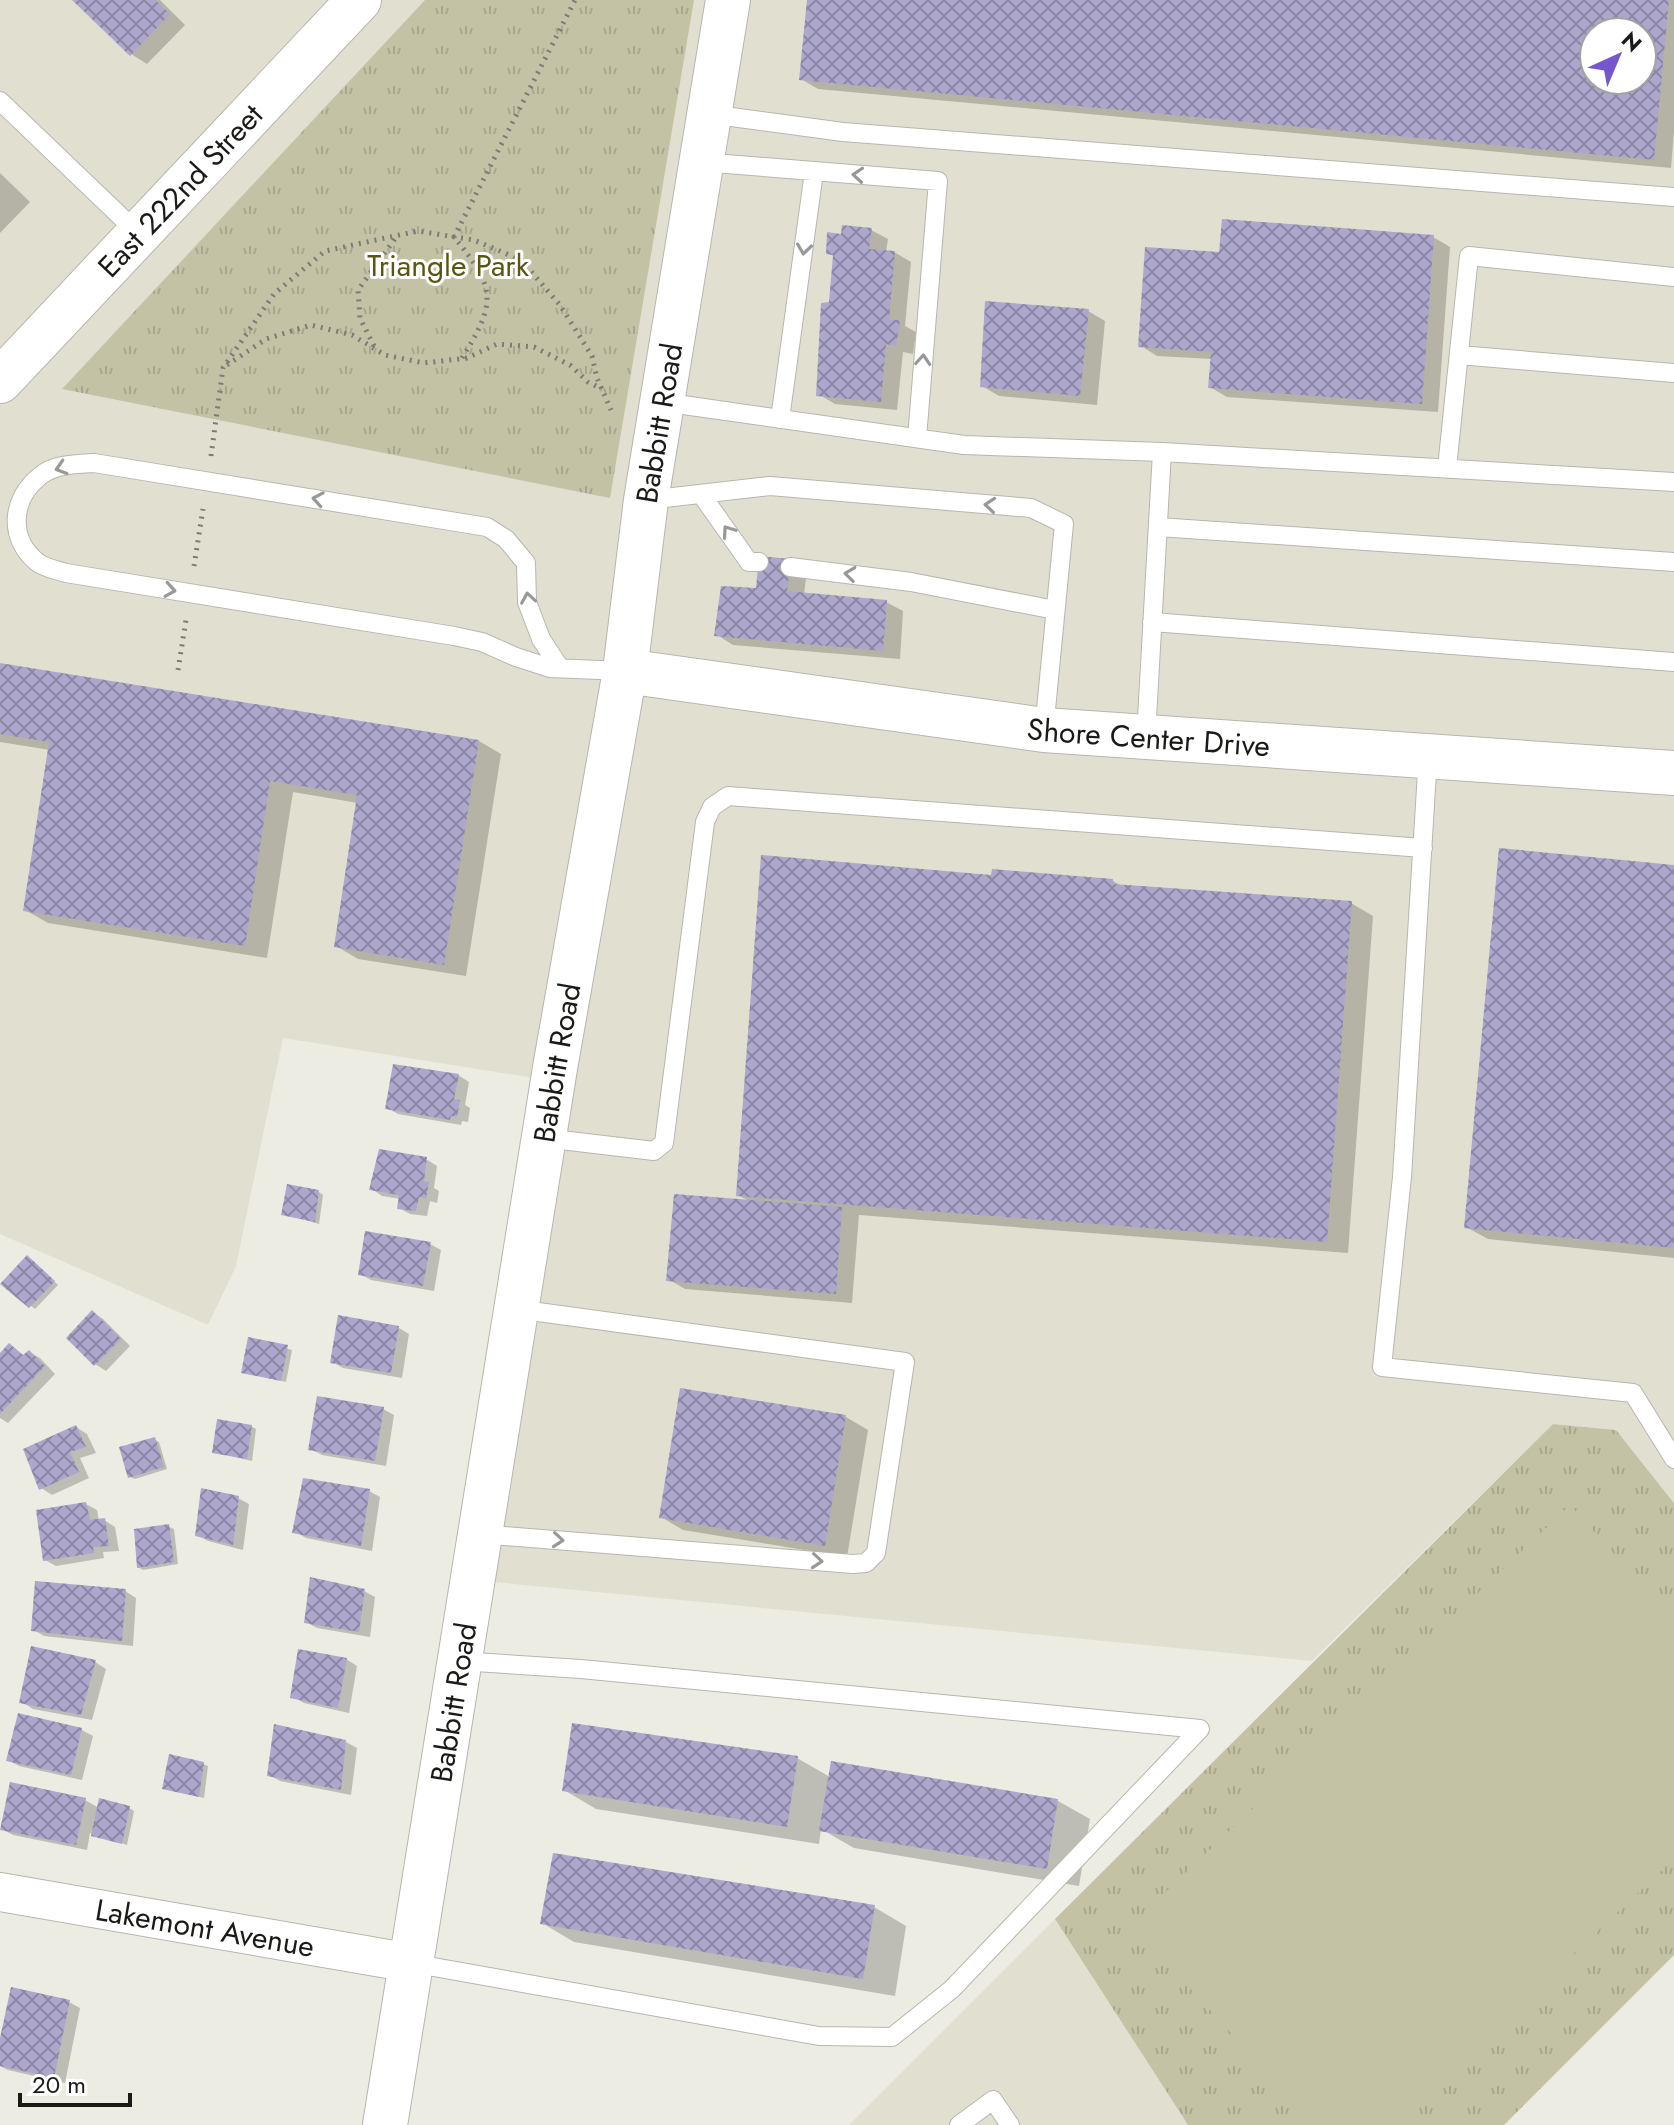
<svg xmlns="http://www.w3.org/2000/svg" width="1674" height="2125" viewBox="0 0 1674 2125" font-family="Jost,sans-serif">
<defs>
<pattern id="grass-tufts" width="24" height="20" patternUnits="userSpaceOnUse" patternTransform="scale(2)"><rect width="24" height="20" fill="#c4c2a5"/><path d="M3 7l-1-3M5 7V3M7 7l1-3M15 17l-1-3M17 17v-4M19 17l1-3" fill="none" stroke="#a8a68d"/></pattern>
<pattern id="building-cross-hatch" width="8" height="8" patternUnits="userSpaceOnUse" patternTransform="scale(2)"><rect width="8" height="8" fill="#ada7cd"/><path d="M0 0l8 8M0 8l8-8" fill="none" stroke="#8c87a5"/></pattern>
</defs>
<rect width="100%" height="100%" fill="#edece3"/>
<path fill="#e1e0d0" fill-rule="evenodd" d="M0,0H1674V1503L1616,1430L1553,1424L1312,1661L473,1580L553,1081L283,1038L236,1266L208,1325L0,1234ZM1594,32H1642V80H1594Z
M1055,1919L1188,2125H849Z"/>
<path fill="url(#grass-tufts)" d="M425,0H694L610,498L62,389Z
M1553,1424L1616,1430L1674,1503V1955L1504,2125H1188L1055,1919Z"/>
<path fill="#c4c2a5" d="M1570,1505L1674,1620V1859L1392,2125H1314L1132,1924Z"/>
<path fill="#0003" fill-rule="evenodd" d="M74,0H160L185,25L147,64L131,54Z
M809,0H1674V131L1671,168L818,89L801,79ZM1594,32H1642V80H1594Z
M0,173L30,202L0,233Z
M871,230L888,239L886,252H894L911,262L905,326L916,332L913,354L903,352L897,410L835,404L818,394L835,257L828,253L843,236Z
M1433,237L1450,247L1438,412L1227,397L1210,387L1212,359L1157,356L1141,346L1221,254Z
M1088,311L1105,321L1097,405L999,396L982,386Z
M761,558L807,571L804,594L886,602L903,611L900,659L733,645L717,635L758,590Z
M0,665L479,741L501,754L466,976L358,959L336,946L358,803L293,792L267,958L48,923L25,910L50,750L0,742Z
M1674,867V1258L1488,1239L1466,1227Z
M993,877L1113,881L1122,886L1351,903L1373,916L1348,1253L859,1215L852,1303L685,1289L668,1279L751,1202L738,1195Z
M458,1075L469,1082L465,1105L470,1108L468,1122L462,1121L461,1125L398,1114L387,1108Z
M426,1159L437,1166L434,1188L439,1191L437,1203L430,1201L427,1216L410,1214L399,1208L401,1199L382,1196L372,1189Z
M319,1192L323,1195L319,1224L283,1214Z
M430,1244L441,1250L434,1291L371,1280L360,1274Z
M32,1260L58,1285L35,1309L2,1283Z
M92,1312L103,1319L130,1346L106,1371L95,1364Z
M399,1328L409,1334L402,1378L343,1368L332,1362Z
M249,1339L292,1350L286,1382L243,1372Z
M9,1346L25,1356L29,1352L40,1358L55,1374L8,1423L0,1418V1356Z
M383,1409L394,1415L386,1466L322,1455L311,1449Z
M846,1417L868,1430L847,1557L683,1530L661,1517Z
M251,1426L256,1429L252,1461L214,1452Z
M76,1427L87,1434L96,1453L80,1458L89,1478L52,1495L41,1488Z
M154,1439L159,1442L167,1469L135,1479L130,1477Z
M369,1491L380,1497L372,1551L306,1538L295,1532Z
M238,1498L249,1504L243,1550L208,1541L197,1535Z
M86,1504L97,1510L99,1521L104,1520L115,1527L119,1551L103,1552L104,1558L56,1566L45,1560Z
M169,1527L174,1529L178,1564L143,1570L138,1567Z
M125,1591L136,1598L133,1646L44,1636L34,1630Z
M364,1591L375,1597L370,1637L317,1628L306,1622Z
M346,1659L357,1666L349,1713L304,1703L293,1697Z
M95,1662L106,1669L92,1720L33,1709L22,1702Z
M19,1715L82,1730L93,1736L82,1780L19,1766L8,1760Z
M346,1742L357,1748L351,1795L280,1781L269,1775Z
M797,1758L830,1777L1058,1801L1090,1819L1079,1886L854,1848L821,1829L819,1844L596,1809L564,1790Z
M203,1764L208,1766L204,1798L169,1790Z
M85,1800L99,1808H129L134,1811L127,1845L90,1833L87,1850L13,1835L2,1829Z
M874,1907L906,1926L895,1996L574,1942L542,1923Z
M69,2002L80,2008L65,2083L8,2070L0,2066V2048Z"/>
<path fill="url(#building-cross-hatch)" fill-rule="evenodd" d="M72,0H155L170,14L130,56Z
M807,0H1669L1654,160L799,80ZM1594,32H1642V80H1594Z
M1222,219L1434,235L1422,404L1208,388L1211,352L1138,347L1145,247L1219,252Z
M842,225L872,228L869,249L895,251L889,320H900L896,346L886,344L881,402L816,396L821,303L829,302L833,255L826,254L827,232L841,234Z
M985,301L1089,309L1080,396L980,387Z
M759,556L791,559L787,591L887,600L883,651L714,636L721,586L756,588Z
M0,663L479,740L444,965L334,947L357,795L270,781L245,946L23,911L49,742L0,734Z
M1499,848L1674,865V1248L1464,1228Z
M761,855L991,875L992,869L1113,879V884L1352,901L1327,1242L736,1196Z
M393,1064L459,1074L454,1099L460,1100L457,1117L451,1116L450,1120L385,1109Z
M379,1149L427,1157L424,1181L429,1182L426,1198L419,1197L416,1211L397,1209L399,1195L369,1190Z
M287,1184L319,1190L315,1222L281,1215Z
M674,1194L842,1207L836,1294L666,1281Z
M365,1231L431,1242L423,1286L358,1275Z
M27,1255L55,1281L29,1308L0,1284Z
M92,1310L121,1339L94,1366L66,1338Z
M338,1315L399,1326L391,1373L330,1363Z
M248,1337L288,1345L281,1381L241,1373Z
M9,1343L23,1355L29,1350L45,1366L0,1414V1353Z
M680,1388L846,1415L825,1546L659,1518Z
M317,1396L384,1407L375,1461L308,1450Z
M217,1419L252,1425L247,1459L212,1453Z
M76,1425L86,1447L70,1452L79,1472L39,1490L23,1449Z
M155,1437L164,1467L128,1478L119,1447Z
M303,1478L370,1489L361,1546L292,1533Z
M201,1488L239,1496L233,1545L195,1536Z
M86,1502L90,1520L105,1518L109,1546L93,1547L94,1553L43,1561L36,1510Z
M169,1524L174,1562L137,1568L134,1529Z
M310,1577L365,1589L359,1632L304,1623Z
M35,1581L126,1589L122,1641L31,1631Z
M31,1646L96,1660L81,1715L19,1703Z
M298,1649L347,1658L338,1708L290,1698Z
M18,1713L82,1728L71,1775L6,1761Z
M572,1723L798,1756L787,1827L562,1791Z
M274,1724L346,1740L341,1790L267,1776Z
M169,1754L204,1762L199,1797L162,1789Z
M831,1761L1058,1799L1047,1869L819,1831Z
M10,1782L86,1798L76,1845L0,1830Z
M99,1798L130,1806L122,1844L91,1836Z
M553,1853L875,1905L863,1979L540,1924Z
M11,1987L70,2000L54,2078L0,2066V2038Z"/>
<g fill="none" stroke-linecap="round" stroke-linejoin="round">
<g stroke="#b7b6ae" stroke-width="20">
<path id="lane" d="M0,101L139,234
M709,114L843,132L1674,197
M701,162L938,181L917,438
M1459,355L1674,373
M662,402L964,445L1162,452
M780,419L814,172
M1447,468L1469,256L1674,277
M701,494L749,562H759
M647,500L770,486L1031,508L1064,524L1044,730
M1158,527L1674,562
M790,567L911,582L1055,610
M1152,622L1674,662
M560,668L541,639L527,602L526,563L506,539L487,527L94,463C76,464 54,464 40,476C11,499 8,538 37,562C44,568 57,570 66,573L454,636L482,642L516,657L550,668L625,671
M1146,736L1162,452L1674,482
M1428,756L1402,1177L1382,1367L1633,1393L1674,1459
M544,1138L654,1151L664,1143L705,822L712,807L728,796L1423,848
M480,1534L853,1564L866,1563L876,1553L905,1362L516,1309
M411,1963L819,2036L892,2037L952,1989L1200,1729L581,1669L459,1661
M959,2125L993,2100L1010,2125"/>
</g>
<g stroke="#b7b6ae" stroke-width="40">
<g id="street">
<path id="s1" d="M0,1892L411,1963"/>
</g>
</g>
<g stroke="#b7b6ae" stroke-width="46">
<g id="secondary">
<path id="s2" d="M0,381L359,0"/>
<path id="s3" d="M625,671L1044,730L1674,773"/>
<path id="s4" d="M385,2125L555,1068L625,671L646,500L728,0"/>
</g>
</g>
<path stroke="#7c7c76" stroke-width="5" stroke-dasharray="2 6" stroke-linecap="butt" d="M374,346L360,318L358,290L397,236
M462,358C497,302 496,288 454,237L575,0
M227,365L266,339L311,325L352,335L385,355L424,363L467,358L497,344L534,347L570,365L588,382L602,389
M211,456L223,368L274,294L325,251L418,231L474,240L521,260L560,305L592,356L597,378L611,410
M194,566L203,509
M178,670L186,620"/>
<use href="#lane" stroke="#fff" stroke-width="18"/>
<use href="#street" stroke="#fff" stroke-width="38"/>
<use href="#secondary" stroke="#fff" stroke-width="44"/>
</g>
<defs><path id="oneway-chevron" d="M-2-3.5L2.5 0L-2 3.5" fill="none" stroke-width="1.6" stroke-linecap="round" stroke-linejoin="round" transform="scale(2)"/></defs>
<g stroke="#989897">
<use href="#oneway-chevron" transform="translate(858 175) rotate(-176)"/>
<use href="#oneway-chevron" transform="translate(804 249) rotate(98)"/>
<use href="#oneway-chevron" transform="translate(923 360) rotate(-86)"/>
<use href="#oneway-chevron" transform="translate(61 468) rotate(163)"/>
<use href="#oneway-chevron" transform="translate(318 499) rotate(-170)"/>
<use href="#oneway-chevron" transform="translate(990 505) rotate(-175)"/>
<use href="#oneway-chevron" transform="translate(728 531) rotate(-125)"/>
<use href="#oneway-chevron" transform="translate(850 574) rotate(-173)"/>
<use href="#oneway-chevron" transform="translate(170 590) rotate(9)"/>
<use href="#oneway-chevron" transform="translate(528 598) rotate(-99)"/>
<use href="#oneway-chevron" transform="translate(558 1540) rotate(5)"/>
<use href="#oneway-chevron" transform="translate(817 1561) rotate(5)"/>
</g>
<g text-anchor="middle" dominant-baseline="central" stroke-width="6" stroke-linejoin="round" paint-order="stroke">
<g font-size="30" fill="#1a1a17" stroke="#fff">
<text stroke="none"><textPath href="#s2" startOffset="262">East 222nd Street</textPath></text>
<text stroke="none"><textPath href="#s4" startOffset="1724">Babbitt Road</textPath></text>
<text stroke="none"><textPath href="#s3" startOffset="528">Shore Center Drive</textPath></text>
<text stroke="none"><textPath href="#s4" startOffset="1076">Babbitt Road</textPath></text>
<text stroke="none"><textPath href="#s4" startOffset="428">Babbitt Road</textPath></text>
<text stroke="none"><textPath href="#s1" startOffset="208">Lakemont Avenue</textPath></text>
</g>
<g font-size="30" fill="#5b5512" stroke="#fff">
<text x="448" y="265">Triangle Park</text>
</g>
</g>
<g transform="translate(1618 56) rotate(44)"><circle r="38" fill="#ffffff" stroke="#a3a3a2" stroke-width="2"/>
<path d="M0-6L14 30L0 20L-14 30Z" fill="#7656cf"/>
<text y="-12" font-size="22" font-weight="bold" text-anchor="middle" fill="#1a1a17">N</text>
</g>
<path d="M20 2093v12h110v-12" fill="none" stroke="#1a1a17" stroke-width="4"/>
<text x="32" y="2093" font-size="24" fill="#1a1a17" stroke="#ffffff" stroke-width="6" paint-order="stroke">20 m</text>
</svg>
